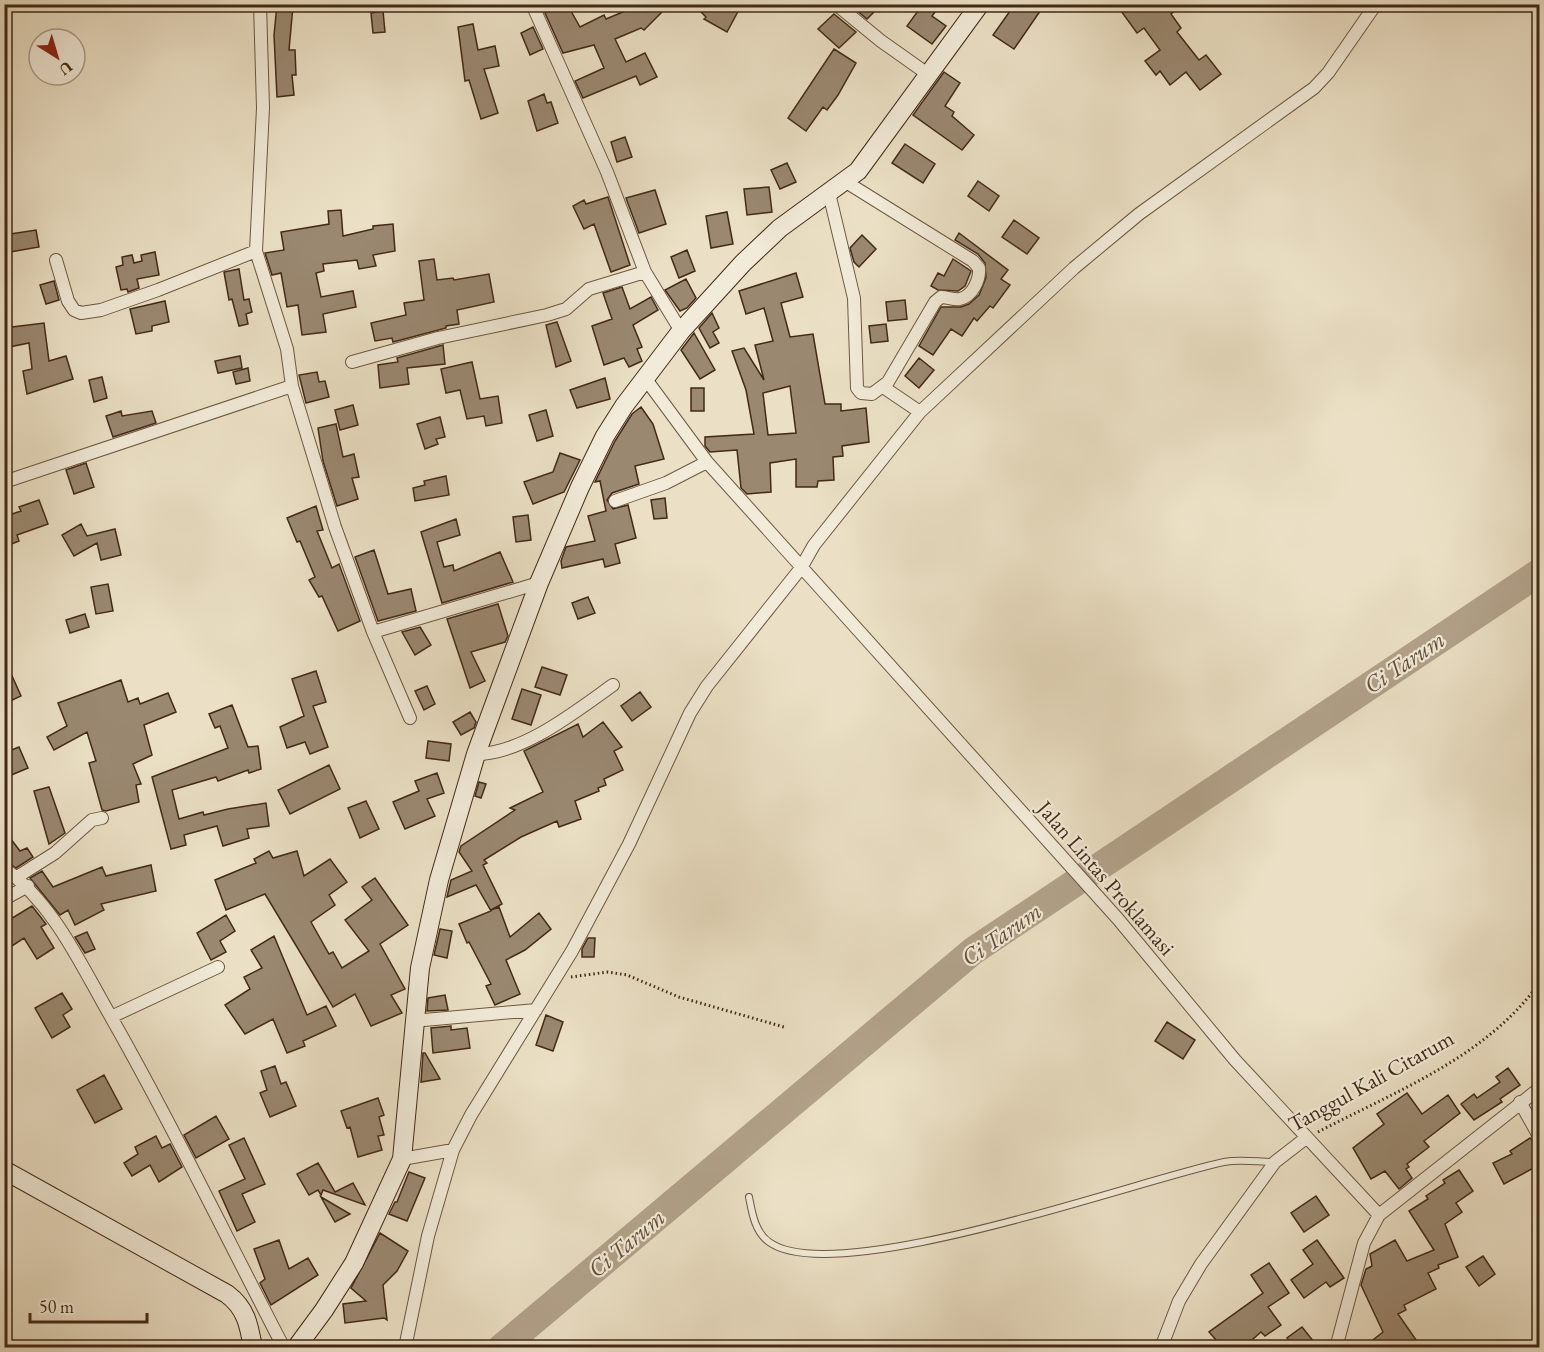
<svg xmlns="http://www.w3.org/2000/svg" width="1544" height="1352" viewBox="0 0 1544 1352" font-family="'EB Garamond',serif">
<rect width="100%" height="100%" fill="#ebe0c5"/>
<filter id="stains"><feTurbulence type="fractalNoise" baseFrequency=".00333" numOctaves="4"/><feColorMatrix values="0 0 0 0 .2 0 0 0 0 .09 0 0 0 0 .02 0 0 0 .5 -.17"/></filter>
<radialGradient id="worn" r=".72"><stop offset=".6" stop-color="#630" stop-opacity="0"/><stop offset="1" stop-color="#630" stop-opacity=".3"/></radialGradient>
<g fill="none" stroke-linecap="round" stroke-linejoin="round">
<path stroke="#b2a28a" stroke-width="28" d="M501,1348L973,951L1540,572"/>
</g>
<path fill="#9a8871" stroke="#432917" stroke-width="1.5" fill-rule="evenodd" d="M562,4H567L580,27L604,15L606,19L642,4H670L644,30L641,28L615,39L626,62L645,53L657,77L640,85L636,76L583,98L575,81L604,68L594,45L563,53L545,13Z
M693,4H742L727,32L704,19L706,17Z
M849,4H882L867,19Z
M923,4H941L932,16L946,26L932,44L907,26Z
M1015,4H1045L1014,49L993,35Z
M1116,4H1183L1171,14L1181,28L1177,32L1199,60L1206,55L1221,74L1200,90L1186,72L1170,85L1160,71L1156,75L1145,61L1160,50L1144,28L1137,33Z
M277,5L293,6L289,50H295L296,75H292L294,95L277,97L274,35Z
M383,11L385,32L373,33L371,13Z
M834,14L856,32L839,48L818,29Z
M473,24L478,50L495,46L499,66L484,69L498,113L481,119L469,80L465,81L458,27Z
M533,27L543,49L530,55L521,33Z
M834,49L856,63L838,95L827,110L823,107L806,131L788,118Z
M944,72L960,83L945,106L954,112L952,116L974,135L962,150L913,115Z
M544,94L547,103L551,102L558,123L537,131L528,101Z
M625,137L632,157L617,162L611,142Z
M905,144L935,164L923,183L892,163Z
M787,163L796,182L780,189L771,170Z
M978,181L999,196L989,211L968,196Z
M769,187L772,212L747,215L744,189Z
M655,190L666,224L639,233L626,198Z
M608,197L630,265L611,272L594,224L584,229L573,206L584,200L586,204Z
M341,210L343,236L373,229V226L393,224L395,251L373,255L376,266L359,269L357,260L323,264L324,271L316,273L321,297L353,291L356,307L323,314L326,332L302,335L298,305L287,307L281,273L272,275L265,253L284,250L281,232L329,224L328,211Z
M727,212L733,244L711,248L706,216Z
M1014,220L1039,238L1027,254L1002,237Z
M36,230L39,247L4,253V235Z
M959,233L1008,270L1001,279L1010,285L993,308L990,306L977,321L974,318L962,336L951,329L933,355L919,346L941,307H961L969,304L979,295L986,278L985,263L978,254L955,240Z
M862,235L876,249L859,267L854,262L850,248Z
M687,250L695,271L679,278L671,257Z
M155,252L159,275L137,279L139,288L128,292L127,289L121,290L116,267L123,265L122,257L132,255L134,263L142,261L141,255Z
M434,259L437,280L453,278L454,280L489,274L494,302L457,310L459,324L446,326V328L393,342L392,338L375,341L371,323L406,315L404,303L424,300L419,261Z
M953,259L971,271L965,286L958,291L938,290L931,286L938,273L944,276Z
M239,269L244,300L249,299L252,312L246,314L248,324L239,326L232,299L229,300L224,272Z
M796,273L803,297L781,303L790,337L813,334L825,404H841V411L866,408L869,442L842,446L843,456L833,457L834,480L818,481L817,487H796V459L770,463L771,492L747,494L741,488L737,450L710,452L705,446V437L754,434L746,390L732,351L744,348L764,380L755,345L773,341L764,308L746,314L739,291ZM790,386L796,433L768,435L763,393Z
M686,279L696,298L687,308L680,311L665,290Z
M54,281L59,300L46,304L40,285Z
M622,287L630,309L651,297L658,310L633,325L642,347L637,349L642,361L629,367L624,358L604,365L592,326L612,319L603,293Z
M905,300L907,319L888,321L886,302Z
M165,301L169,322L152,326V331L136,334L130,309Z
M712,313L719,328L713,332L719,343L710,348L699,328Z
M557,322L571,361L556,367L546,325Z
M44,323L49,361L66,356L73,379L27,394L23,371L32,369L29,343L4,348V328Z
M886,324L888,341L871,343L869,326Z
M694,333L715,370L700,379L681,350Z
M443,345L445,364L407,368L409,384L380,388L378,365L398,362L397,358Z
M240,356L242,368L218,373L215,361Z
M919,358L934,370L919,388L905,376Z
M472,362L480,399L498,396L502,423L486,426L484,416L467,419L460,390L446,393L441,369Z
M248,368L250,381L236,384L233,372Z
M317,372L319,382L325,381L329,397L306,403L299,375Z
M102,377L107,398L94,402L89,380Z
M605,378L610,399L577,408L570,390Z
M691,388H704V411H691Z
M353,405L358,425L340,430L335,410Z
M641,407L653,424L664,459L635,466L639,484L612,493L607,500L613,509L628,505L636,538L615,544L620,563L605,567L603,559L562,568L561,561L566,547L595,541L588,516L606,511L600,481L595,482L615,441L632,414Z
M546,410L553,436L537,441L529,415Z
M121,411L122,416L152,411L156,423L113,437L106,416Z
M440,417L445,437L436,439L438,444L425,449L417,424Z
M336,424L343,457L354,454L359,477L352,478L358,499L337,506L323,461L318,428Z
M560,453L580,460L564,492L533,504L524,482L553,472Z
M86,463L94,487L74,494L66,470Z
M446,476L449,495L415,501L413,488L425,485L424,481Z
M665,498L667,518L654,519L651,500Z
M39,500L48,524L17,535L19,541L4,547V505L9,515L21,511L19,507Z
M316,506L323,530L317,531L332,568L339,564L360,621L338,631L322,596L319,597L309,580L315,577L300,541L297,542L287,518Z
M528,515L531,540L516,542L513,517Z
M456,519L460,535L437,542L444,567L453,565L454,571L500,552L513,582L442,603L421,532Z
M81,524L87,536L115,529L121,555L101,560L97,543L74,556L62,535Z
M374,550L388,594L411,589L416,611L378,621L355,557Z
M108,584L113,611L96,614L91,587Z
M588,597L595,613L578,619L572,603Z
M498,604L508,636L505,642L471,652L485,681L470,688L447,619Z
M85,614L89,627L70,633L66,620Z
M420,627L431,645L415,655L402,632Z
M4,658L21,696L8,702L4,694Z
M542,667L567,675L560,695L535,687Z
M316,671L326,702L313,706L328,747L310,754L305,742L287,748L280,727L304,716L292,679Z
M121,680L128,702L138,698L140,704L168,693L176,712L144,725L152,755L133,764L141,784L136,785L139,802L106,811L102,810L89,763L96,761L87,732L54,750L47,737L67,726L58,703Z
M427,686L435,704L424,710L415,691Z
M522,689L541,695L531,725L512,719Z
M640,692L651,707L632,721L621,706Z
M232,705L248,747L258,746L261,769L249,773L248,770L218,781L216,777L172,790L179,819L203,812L204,815L228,809L266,803L269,826L247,829L249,838L223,846L217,826L184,835L186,845L171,849L152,777L228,748L220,726L215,728L209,714Z
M470,712L476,722L474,728L461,735L453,722Z
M603,722L622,747L614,751L623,770L604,779L606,785L598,788L599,791L575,801L581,819L559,827L557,821L521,837L484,860L487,863L483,865L502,904L491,910L499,907L510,937L539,913L551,929L525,950L506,960L520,994L495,1005L486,986L491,984L469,942L467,943L459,924L491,911L476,885L447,897L451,880L472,871L459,852L461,846L515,810L510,808L543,792L524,751L578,724L583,737Z
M428,741L451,744L449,761L426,758Z
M19,747L28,768L4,778V753Z
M329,765L340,789L290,814L278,790Z
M437,773L444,793L427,799L435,816L405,829L393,802L419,791L415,781Z
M479,782L486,784L481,798L475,796Z
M49,787L65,833L49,844L34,791Z
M366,801L379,829L360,838L348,808Z
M4,830L20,851L27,848L33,857L16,868L4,860Z
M269,851L273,858L297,851L304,876L330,859L347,882L329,895L335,905L311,922L329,954L333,952L342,968L369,951L345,920L372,900L362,887L375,878L408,925L380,944L405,989L391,995L402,1013L371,1026L355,994L333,1007L265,894L226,910L215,880L256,863L254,859Z
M151,865L156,891L101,904L104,910L75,925L68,910L60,915L30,878L42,871L53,887L102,867L106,876Z
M32,906L46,924L41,927L54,948L37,959L24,938L4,951V923Z
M226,915L235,931L220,941L226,952L211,960L197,933Z
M440,929L452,931L447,958L434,955Z
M87,932L95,949L85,953L75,937Z
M274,936L307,1015L326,1006L336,1026L303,1041L305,1046L287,1053L273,1019L245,1034L225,1005L250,989L244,977L262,968L251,950Z
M588,938H595L594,957H582V949Z
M62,993L72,1009L63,1015L70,1027L52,1038L35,1008Z
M445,995L448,1010L427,1011L428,998Z
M546,1015L563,1022L553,1051L536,1045Z
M1167,1022L1195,1040L1183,1059L1155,1041Z
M451,1026V1030L467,1028L470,1048L433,1053L431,1028Z
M423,1053H425L440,1079L421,1082Z
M275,1066L281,1084L286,1082L296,1106L270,1117L260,1093L267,1090L261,1071Z
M1508,1068L1520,1085L1500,1099L1502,1102L1474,1120L1461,1104L1474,1094L1477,1098L1500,1082L1496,1077Z
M104,1075L122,1109L95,1123L77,1090Z
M1407,1093L1422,1114L1448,1095L1460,1113L1424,1141L1429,1147L1407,1164L1409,1167L1406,1169L1412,1178L1399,1189L1385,1171L1371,1179L1353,1148L1384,1124L1377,1114Z
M378,1098L384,1115L379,1117L384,1135L378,1136L382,1150L358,1157L350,1127L347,1128L341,1111Z
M216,1116L229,1139L196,1158L184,1135Z
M156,1136L162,1148L170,1144L182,1167L159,1182L150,1165L132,1176L124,1163L138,1154L135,1147Z
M244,1138L265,1184L242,1194L255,1222L237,1231L219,1191L245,1179L229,1145Z
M1530,1138L1539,1146V1165L1504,1184L1493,1163L1512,1154L1510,1151Z
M318,1163L335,1192L353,1183L365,1205L323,1190L321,1195L318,1190L309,1195L297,1174Z
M1459,1170L1473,1191L1456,1203L1462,1212L1445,1224L1458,1257L1438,1265L1439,1268L1428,1273L1436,1289L1404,1305L1406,1310L1398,1314L1421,1347H1364L1383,1332L1361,1285L1366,1269L1372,1266L1370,1254L1395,1240L1407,1261L1434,1250L1409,1211L1428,1199L1426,1196L1445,1183L1443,1180Z
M409,1172L425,1178L407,1221L389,1214L395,1202H397Z
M1316,1196L1329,1215L1304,1232L1291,1213Z
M321,1197L350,1214L335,1222Z
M380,1233L408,1251L397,1271L383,1285L387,1320L384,1318L345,1323L343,1304L366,1301L351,1288Z
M279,1240L289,1269L308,1258L318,1275L271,1305L260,1283L265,1279L254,1249Z
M1317,1240L1344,1278L1330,1287L1326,1282L1304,1298L1291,1280L1313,1264L1303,1250Z
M1483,1256L1495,1274L1479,1286L1466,1267Z
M1269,1263L1289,1293L1268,1307L1281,1325L1265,1336L1261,1332L1244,1347H1207L1216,1340L1209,1332L1263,1293L1251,1275Z
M1302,1327L1318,1347H1294L1287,1338Z"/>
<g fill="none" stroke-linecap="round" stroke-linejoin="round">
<g stroke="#6d5742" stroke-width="8">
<path id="lane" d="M749,1197C752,1213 755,1232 769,1242C835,1290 1138,1180 1224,1162C1240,1159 1258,1162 1274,1162"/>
</g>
<g stroke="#6d5742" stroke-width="14">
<path id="street" d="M260,4L263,108L256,251L287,349L292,386L335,527L373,632L410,718
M532,4L607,172L645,272L681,331
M837,5L881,41L929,75
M829,193L854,298L857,388L861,393L872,394L888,382L935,302L941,297C947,297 954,300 960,299C973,296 980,279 979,268L973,261L846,182
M56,260L68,301L74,310L81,313L101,310L158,290L256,251
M352,362L438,338L547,315L566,309L589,289L645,272
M645,378L707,462L1118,919L1235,1060L1379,1215
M883,387L920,412
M4,482L292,386
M615,501L666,483L707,462
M373,632L539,583
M476,754C523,754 576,711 613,685
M4,868C53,904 78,959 107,1010C170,1120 225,1235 284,1348
M17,877L55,853L92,820L102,818
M4,899L28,886
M111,1017L218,967
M413,1021L536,1010
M1520,1102L1540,1138
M402,1159L453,1150
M405,1348L428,1236L453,1150L471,1115L572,951L629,844L690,713L707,686L801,568L814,545L920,412L1074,268L1139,214L1314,88L1328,73L1376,4
M1161,1348L1179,1301L1201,1264L1275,1162L1306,1138
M1336,1348L1364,1243L1379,1215L1540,1088"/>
</g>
<g stroke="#432917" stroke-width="20">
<path id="secondary" d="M4,1170L227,1294C246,1308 249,1325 253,1348
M296,1348L324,1310L354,1263L402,1159L420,968L439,880L476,754L539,583L580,487L605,436L624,406L681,331L743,263L780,228L858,171L980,4"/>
</g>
<path stroke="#432917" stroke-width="3" stroke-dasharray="1.5 3" stroke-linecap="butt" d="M571,977L608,972L627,975L679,997L784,1027
M1318,1132C1396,1091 1487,1057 1540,982"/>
<use href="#lane" stroke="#f2ebd9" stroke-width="6"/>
<use href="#street" stroke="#f2ebd9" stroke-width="12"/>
<use href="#secondary" stroke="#f2ebd9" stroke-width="18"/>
</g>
<g text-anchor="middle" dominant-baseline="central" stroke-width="4.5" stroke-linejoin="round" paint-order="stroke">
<g font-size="22" fill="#432917" stroke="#f2ebd9">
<text transform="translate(1106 878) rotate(49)">Jalan Lintas Proklamasi</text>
<text transform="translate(1371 1081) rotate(-29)">Tanggul Kali Citarum</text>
</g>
<g font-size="24" font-style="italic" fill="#644d3a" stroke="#f2ebd9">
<text transform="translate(1404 662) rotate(-34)">Ci Tarum</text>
<text transform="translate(1001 934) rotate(-35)">Ci Tarum</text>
<text transform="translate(626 1243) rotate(-40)">Ci Tarum</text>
</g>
</g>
<rect width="1544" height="1352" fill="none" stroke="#ebe0c5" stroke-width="24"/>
<rect x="6" y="6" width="1532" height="1340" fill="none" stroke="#432917" stroke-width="3"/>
<rect x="12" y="12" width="1520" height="1328" fill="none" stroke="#432917" stroke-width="1.5"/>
<g transform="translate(57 57) rotate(143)"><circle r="28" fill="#f2ebd9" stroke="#ac9d8b" stroke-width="1.5"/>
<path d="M0-4.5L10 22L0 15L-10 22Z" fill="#8f2418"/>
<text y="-9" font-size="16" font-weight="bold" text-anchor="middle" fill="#432917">U</text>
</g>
<path d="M30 1313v9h117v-9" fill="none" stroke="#432917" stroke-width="3"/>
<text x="39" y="1313" font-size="18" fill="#432917" stroke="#f2ebd9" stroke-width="4.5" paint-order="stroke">50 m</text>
<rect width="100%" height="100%" filter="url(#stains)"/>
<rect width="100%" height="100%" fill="url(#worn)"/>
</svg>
